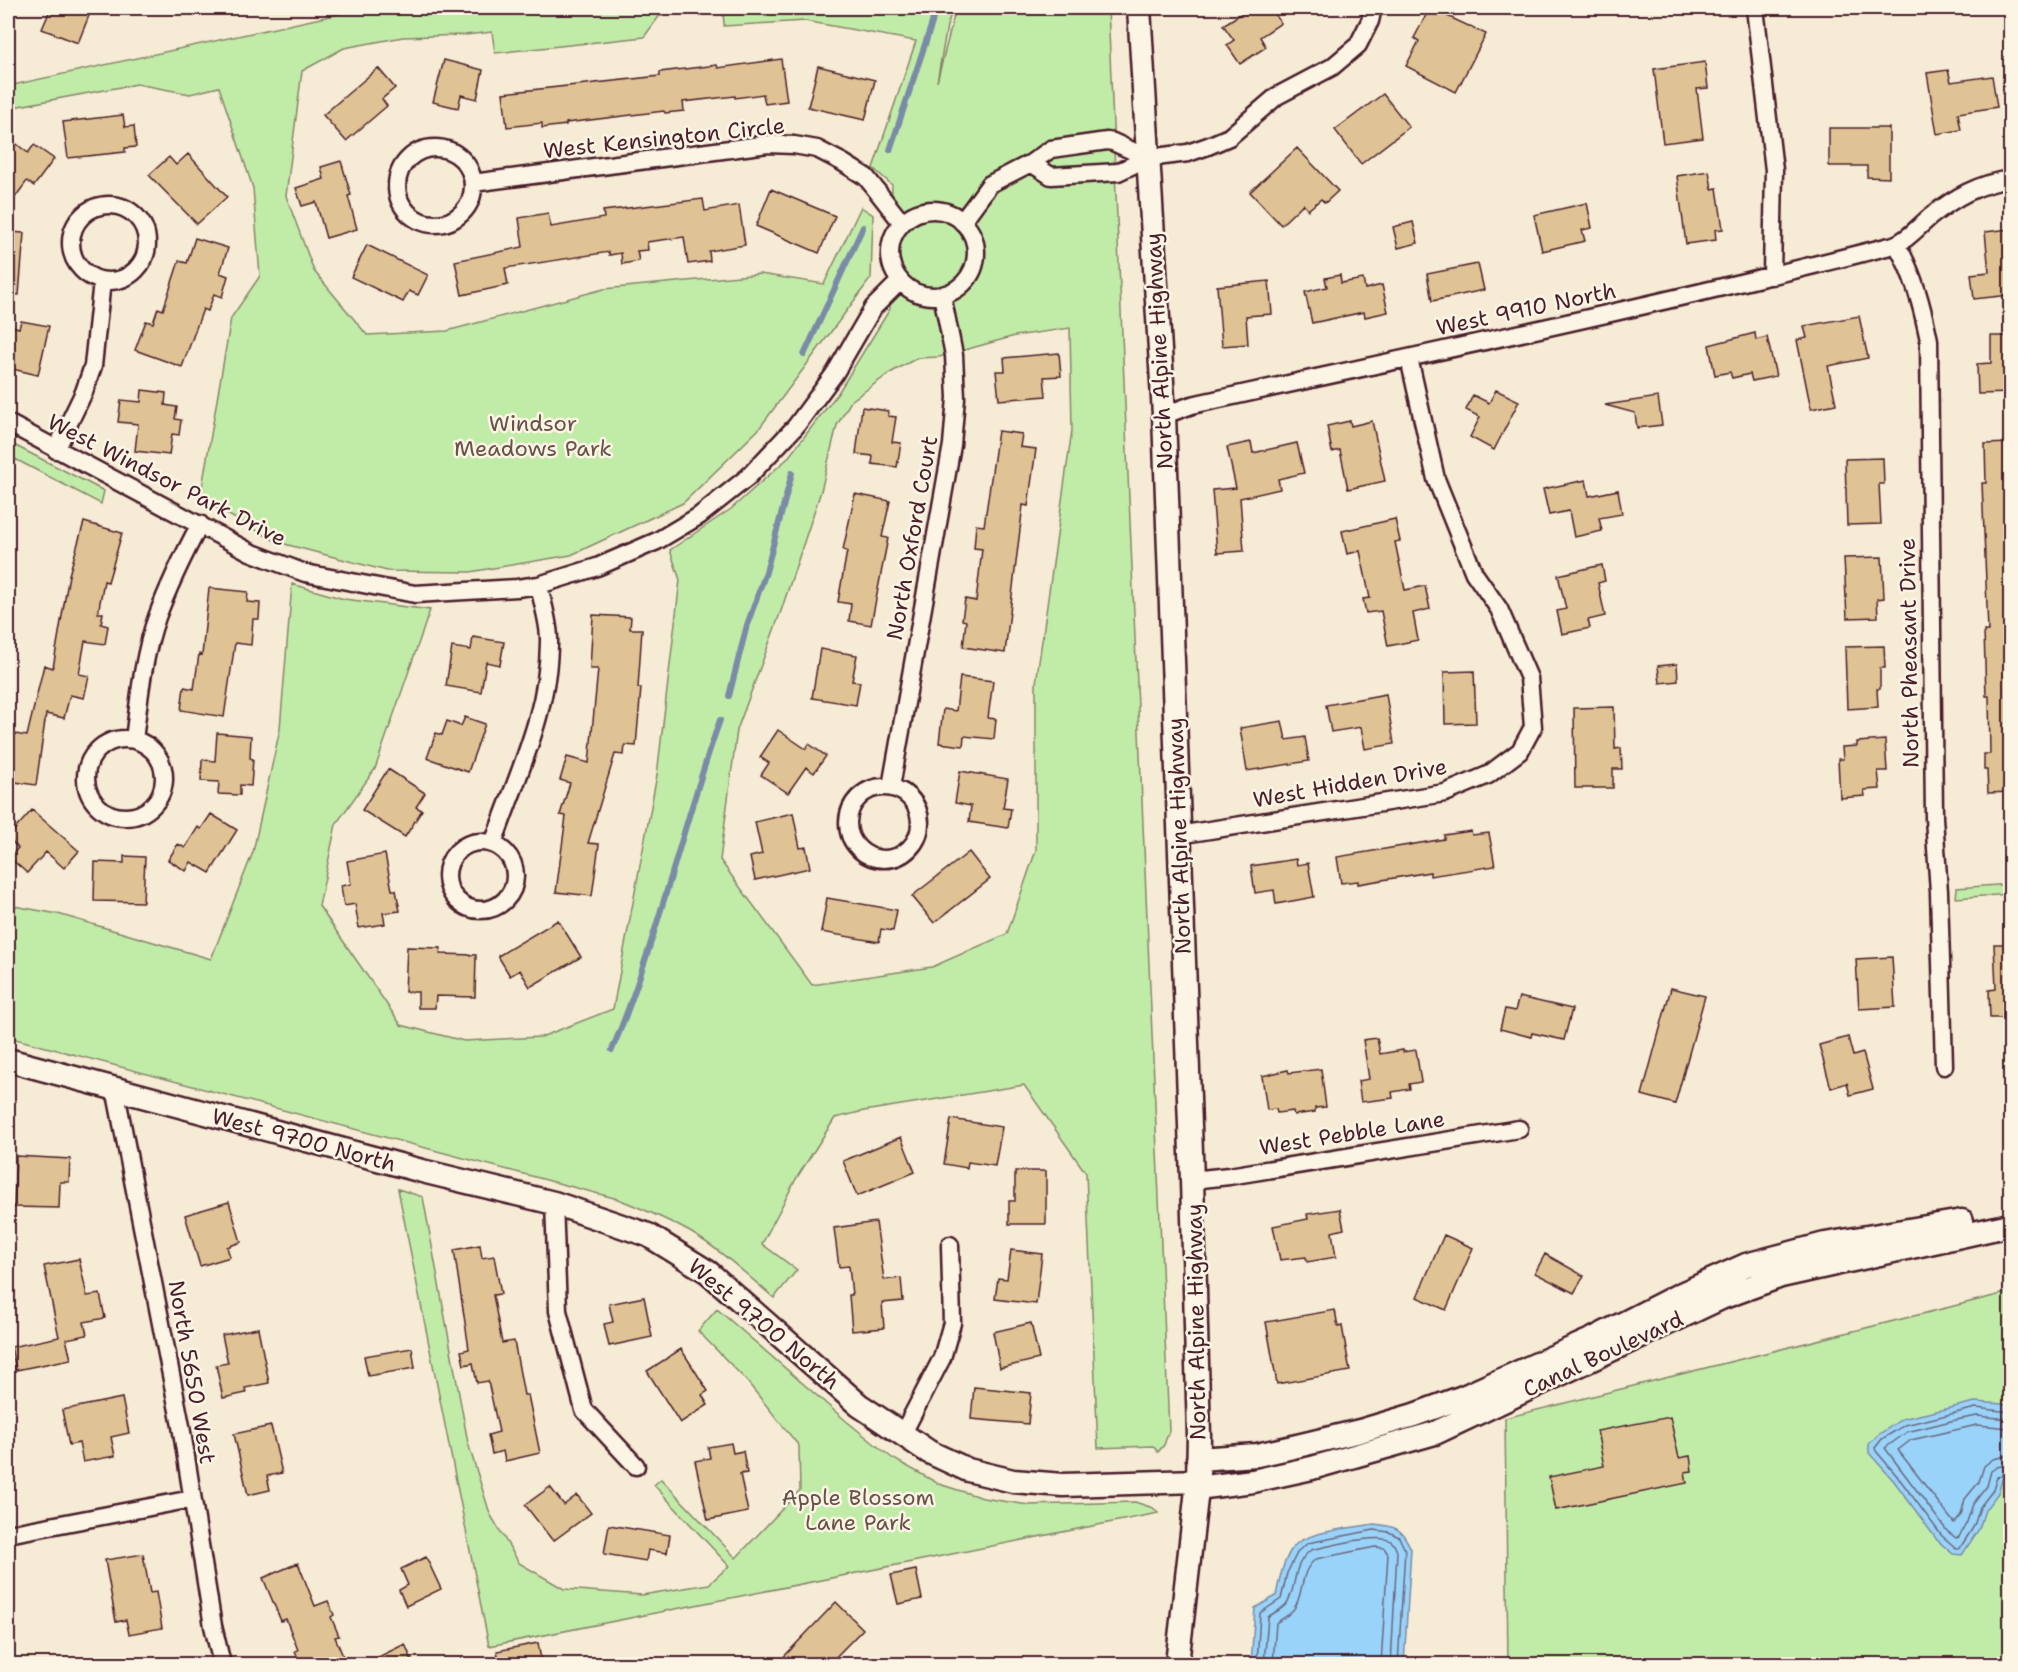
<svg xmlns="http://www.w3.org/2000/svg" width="2018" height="1672" viewBox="0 0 2018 1672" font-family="'Shantell Sans',sans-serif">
<rect width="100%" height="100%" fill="#f6ebd5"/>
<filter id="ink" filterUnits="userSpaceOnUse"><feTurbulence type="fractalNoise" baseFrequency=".0167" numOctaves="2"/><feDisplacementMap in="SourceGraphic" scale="12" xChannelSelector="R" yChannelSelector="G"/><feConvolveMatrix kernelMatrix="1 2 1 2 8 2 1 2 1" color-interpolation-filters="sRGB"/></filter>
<g filter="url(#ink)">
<path fill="#c1eca8" stroke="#86866a" stroke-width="1.5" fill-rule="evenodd" d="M367,8H711L663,11L644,37L495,53L492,32L465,35L403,37L344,48L302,71L286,196L314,271L367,335L447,331L604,289L760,274L824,284L861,207L873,215L871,278L758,430L683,503L571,555L470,572L387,571L277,542L200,499L231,318L260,276L253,188L219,87L190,94L137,84L8,108V86Z
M723,8H953L947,26L937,82L956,8H1108L1169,1431L1164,1445L1158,1452L1153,1446L1098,1448L1086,1173L1024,1085L864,1111L835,1118L796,1179L762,1244L797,1270L774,1298C747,1275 721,1250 690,1232C667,1219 643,1209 618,1199L8,1037V905L58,914L211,959L253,852L280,729L292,584L344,599L430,610L375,769L336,824L319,906L401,1025L464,1041L541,1037L613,1009L657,775L680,580L670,550L731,509L787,459L838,393L890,309L892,185L873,168L916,41L805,21L724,26ZM1070,328L1072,430L1036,683V850L1007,934L932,967L812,985L720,860L737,730L781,611L821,491L837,425L851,401L890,373L917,358L939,357L1015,336Z
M8,442L104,491L101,504L15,459L8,500Z
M2010,884V894L1956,898L1957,888Z
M398,1189L423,1197L468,1443L490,1514L519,1563L564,1589L642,1595L709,1584L729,1566L654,1485L661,1479L736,1558L800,1490L799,1446L745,1379L698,1331L717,1309L845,1420L892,1458L939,1484L983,1498L1029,1505L1135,1502L1153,1508L1158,1513L489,1646Z
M2010,1292V1664H1508L1505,1418Z"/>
<path fill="#9ad3f9" stroke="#7a8ba7" stroke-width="1.5" d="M1975,1402L2003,1404L2010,1407V1476L2002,1480L1998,1493L1985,1510L1979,1529L1962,1555L1953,1554L1937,1540L1894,1481L1869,1453V1444L1878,1435L1902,1419Z
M1374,1524C1396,1526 1402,1528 1411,1549L1404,1664H1251L1255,1608L1276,1596C1279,1580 1283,1561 1293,1547C1306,1531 1353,1528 1374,1524Z"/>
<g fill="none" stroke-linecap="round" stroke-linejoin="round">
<path stroke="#6a677d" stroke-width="1.5" d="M2010,1412L1976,1408L1905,1425L1882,1439L1875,1448L1876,1451L1898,1477L1942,1536L1956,1548H1960L1974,1526L1980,1507L1993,1490L1997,1477L2010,1471
M2010,1419L1977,1416L1951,1421L1907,1432L1885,1448L1947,1531L1956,1538L1959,1537L1967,1522L1973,1504L1987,1486L1991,1471L1997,1467L2010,1464
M2010,1428L1977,1425L1911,1440L1898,1450L1954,1523L1961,1515L1965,1499L1979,1482L1984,1466L1993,1459L2010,1455
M1257,1664L1260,1613L1281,1599L1287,1573L1298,1551L1308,1543L1374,1530L1389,1532L1399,1537L1405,1550L1398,1664
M1264,1664L1268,1617C1273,1613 1283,1609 1287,1603C1298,1585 1291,1565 1311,1550C1327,1547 1382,1531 1393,1543C1394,1544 1397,1551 1397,1552L1391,1664
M1273,1664L1276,1623C1282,1618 1291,1615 1295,1607C1304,1592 1300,1570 1316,1559L1375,1547L1384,1548L1388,1554L1381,1664"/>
<path stroke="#7a8ba7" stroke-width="6" d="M890,150L932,23L935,8
M804,355L863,227
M729,696L747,625L766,572L792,473
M612,1050C657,943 681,829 720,720"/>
</g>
<path fill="#dfc394" stroke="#4a1f2b" stroke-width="1.5" d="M51,8H92L78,43L42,29Z
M1250,8H1271L1281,23L1260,37L1266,47L1240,64L1227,45L1234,40L1223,25Z
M1430,8L1486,34L1456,92L1406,66L1419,41L1414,38Z
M781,59L787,101L765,104L763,94L735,98V96L683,102L684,111L665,113L664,111L566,123V125L542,128V123L507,127L503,93L660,76V72L717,65L718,68Z
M444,60L483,70L477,99L461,95L458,108L433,102Z
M1705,62L1708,88L1697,89L1703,138L1663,143L1654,69Z
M818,66L875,80L865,120L808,107Z
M378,68L395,88L382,99L387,106L346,141L323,115Z
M1948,70L1951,82L1992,76L1997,107L1958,113L1961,130L1937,134L1927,73Z
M1383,94L1409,127L1361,164L1335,130Z
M123,115L125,127L134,126L136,147L125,148V152L68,158L63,122Z
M1829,128H1889V178L1867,177V166H1829Z
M8,137L28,153L34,145L54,159L34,186L27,181L8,207Z
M1297,148L1338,191L1325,203L1321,199L1308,210L1303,204L1281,225L1250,192Z
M188,154L227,197L197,224L149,175L169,157L176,165Z
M341,161L351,195L348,196L357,229L326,238L316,202L302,206L296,188L324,179L321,167Z
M1709,171L1712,189L1717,188L1723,229L1715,230L1716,240L1686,244L1677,176Z
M771,189L835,216L819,253L756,226Z
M703,199L705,211L739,205L745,245L709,251L710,261L688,264L684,237L647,242L648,250L637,251L639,261L622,264L621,253L609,255V252L505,268L508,285L462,295L455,261L523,247L519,218L548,213L551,227L604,218L603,211Z
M1587,203L1592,228L1582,230L1585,241L1542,251L1534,215Z
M1413,222L1418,243L1398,248L1393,227Z
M2010,229V295L1974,299L1971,274L1989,272L1985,232Z
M8,232L24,233L19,295L8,294Z
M195,238L228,248L220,273L228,276L222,297L214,294L208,311L203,309L182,367L135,350L146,321L153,323L158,308L163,310L179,261L187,263Z
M367,245L428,275L418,295L409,291L403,302L351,277Z
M1478,264L1484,290L1432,301L1427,274Z
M1340,275L1341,283L1363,279L1365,289L1382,285L1388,312L1365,317L1364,312L1312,323L1305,292L1327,287L1325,278Z
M1269,281L1272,314L1246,316L1248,344L1222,346L1217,286Z
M1859,316L1868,358L1828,366L1836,404L1811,409L1797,340L1807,338L1804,326Z
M21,321L49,326L38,375L8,368V325L19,328Z
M1755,333L1756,340L1767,337L1776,376L1752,381L1750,374L1732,378L1730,372L1715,375L1709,345Z
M1991,336H2010V393L1978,394L1977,364L1991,363Z
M1059,353L1061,376L1044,377L1046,396L999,400L996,371H1005L1004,358Z
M142,390L166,393L165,405L177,407L175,419L181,420L179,435L172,434L169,455L135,451L138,424L118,422L121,400L141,402Z
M1496,390L1519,401L1494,450L1470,437L1480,417L1466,410L1473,395L1489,403Z
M1658,397L1662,425L1637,428L1635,413L1605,405Z
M862,407L888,411V416L896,417L892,442L901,443L897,467L872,464L873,456L856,454Z
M1350,421L1351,426L1372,421L1385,481L1348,489L1340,450L1332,452L1327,426Z
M998,431L1022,434L1020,447L1036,449L1028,506L1023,505L1005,653L963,647L966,621L962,620L965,599L976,601L982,549L974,548L976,525L984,526Z
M1251,442L1253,453L1297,443L1304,473L1278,479L1280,489L1240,498L1244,551L1217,553L1212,490L1236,488L1227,447Z
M2010,443V792L1988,793L1987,770H1984V754H1990L1989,696H1986L1984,631H1988L1982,483H1986L1985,444Z
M1883,458L1884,484H1879L1881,524L1847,525L1845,459Z
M1586,480L1589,496L1618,490L1622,514L1599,518L1602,531L1574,537L1569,511L1549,515L1543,489Z
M855,494L890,501L882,537L888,538L871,625L849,621L851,604L838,602L847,551L843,550Z
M1395,519L1400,541L1395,542L1405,590L1425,586L1430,609L1413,613L1418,640L1388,646L1381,611L1366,613L1363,599L1370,598L1360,551L1347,554L1342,531Z
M84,522L122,533L108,582L104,581L98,613H103L101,624L108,626L105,644L85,641L79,674L89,676L84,698L70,695L64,718L46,714L36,785L8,781V733L27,736L44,665L53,668L69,575Z
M1882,557L1884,598L1877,599L1878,617L1847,618L1844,558Z
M1602,565L1605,581L1598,583L1605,616L1588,620L1590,628L1562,634L1557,611L1566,609L1558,575Z
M209,588L248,592L247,602L260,603L259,619H253L251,645L235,643L224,717L181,710L184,687L194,689L199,654L202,655Z
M593,615L631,617L630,629H642L638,688H641L636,746L625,745L624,755L615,754L588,843L599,844L592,896L556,892L566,816L560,815L570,783L560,780L567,757L589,763L598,669H590Z
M473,637L504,642L500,665L486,662L481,692L446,686L452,647L471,650Z
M1884,646L1885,668H1880V689H1877L1878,707L1847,709L1845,647Z
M820,649L857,655L852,681L860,682L856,705L812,698Z
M1677,664L1678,681L1660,683L1658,666Z
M1474,671L1476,723L1445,724L1444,672Z
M960,677L993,681L988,718L996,719L994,739L964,736L963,746L939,743L943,709L956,711Z
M1386,694L1394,744L1365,749L1361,727L1331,732L1326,705Z
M1614,707L1615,749L1621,748L1622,769H1613V788H1575L1574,708Z
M465,717L485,724L468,772L427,758L436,733L442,735L447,721L461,726Z
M1282,721L1286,740L1305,737L1309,761L1247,771L1240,728Z
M778,730L806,749L809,744L826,756L814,773L806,767L788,793L761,775L769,763L760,757Z
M217,733L251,736L250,758L253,759L251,786L240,785V795L218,794L219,782L201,781L202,760L215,761Z
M1885,740L1887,771H1878L1880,789L1864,790L1865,796L1840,798L1838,759H1843L1842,747L1857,746V742Z
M388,769L425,793L416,807L422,810L405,837L362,810Z
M960,771L1008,779L1003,808L1011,809L1008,828L969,822L971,806L955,803Z
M32,810L79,851L64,868L46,852L27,873L9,857L18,848L8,837Z
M793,813L800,848L806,847L810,868L755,880L750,857L762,854L755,822Z
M211,814L237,830L210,873L191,862L186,871L168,860L178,844L185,848L198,827L201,829Z
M1471,831L1472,835L1489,833L1495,866L1430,876V872L1358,884V881L1341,883L1337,857L1444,839V835Z
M969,852L990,879L934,923L912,896Z
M385,854L392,890H396L400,911L383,913L385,924L359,928L355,904L344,906L341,886L351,884L347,861Z
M124,856L145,857L143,902L94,901L95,862L124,863Z
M1296,859L1297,865L1308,863L1314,897L1276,904L1274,890L1255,893L1251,866Z
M827,898L897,910L893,931L881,929L879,942L821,932Z
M558,920L581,957L530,987L520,970L510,976L498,956Z
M1994,944H2010V1018H1990L1989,990L1996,989Z
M407,947L441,948L440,954L476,955L475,997L436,996L435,1008H418V992H405Z
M1892,957L1895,1007L1859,1009L1856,959Z
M1671,988L1705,996L1675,1104L1642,1095Z
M1519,997L1572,1009L1564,1040L1532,1033L1531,1037L1500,1029L1505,1009L1515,1011Z
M1848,1037L1853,1056L1863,1053L1873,1089L1850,1095L1847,1083L1831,1088L1819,1045Z
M1377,1038L1380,1054L1403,1050V1052L1416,1050L1421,1082L1409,1084L1410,1089L1392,1092L1393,1098L1361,1102L1358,1081L1369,1079L1363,1040Z
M1321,1069L1326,1107L1315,1108V1112L1294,1115L1293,1111L1277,1113L1276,1109L1267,1110L1262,1076L1288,1070L1289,1073Z
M951,1119L1002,1127L995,1166L968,1162L967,1168L944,1164Z
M901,1137L915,1172L857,1196L843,1161Z
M16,1156L70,1159L69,1182H60L59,1208L14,1207Z
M1015,1171H1046V1224H1009V1201H1015Z
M229,1202L241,1242L227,1247L230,1257L200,1266L185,1215Z
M1340,1209L1344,1229L1332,1232L1336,1257L1307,1262L1306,1257L1280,1260L1273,1226L1308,1219L1307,1214Z
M876,1222L884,1280L901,1278L903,1301L882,1303L884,1328L852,1331L849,1295H852L849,1266L839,1267L834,1228Z
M1444,1235L1473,1248L1446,1310L1417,1297Z
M480,1245L482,1258L494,1256L501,1294L493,1295L502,1343L514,1341L524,1395H528L540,1453L505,1461L503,1451L492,1454L488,1435L499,1432L488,1381L477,1383L473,1363L464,1365L461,1351L469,1349L454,1250Z
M1011,1250L1042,1254L1036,1304L995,1299L998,1278L1007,1279Z
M1545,1254L1584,1276L1574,1293L1535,1273Z
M79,1259L87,1296L100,1294L105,1318L84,1322L87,1335L66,1339L71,1359L16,1370L11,1347L59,1337L44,1266Z
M644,1297L652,1337L609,1346L604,1324L613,1322L609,1304Z
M1335,1310L1338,1327L1342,1326L1350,1371L1277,1384L1266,1322Z
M1031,1323L1039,1359L1000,1368L993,1332Z
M258,1328L269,1383L245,1388L246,1393L223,1398L216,1365L228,1363L222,1335Z
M412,1348L415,1368L368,1376L364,1356Z
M681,1349L708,1391L702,1395L708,1405L680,1423L647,1371Z
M974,1387L1031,1393L1028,1424L971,1419Z
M122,1398L129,1433L111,1437L115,1456L83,1462L79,1443L69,1445L62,1410Z
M1670,1417L1679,1458L1690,1456L1692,1471L1685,1472L1687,1483L1556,1510L1549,1477L1604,1466L1597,1431Z
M271,1426L282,1473L267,1476L270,1490L248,1495L234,1434Z
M731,1443L733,1453L743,1451L747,1473L740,1474L748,1512L708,1520L695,1461L710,1458L708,1447Z
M550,1487L564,1505L577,1495L591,1513L553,1541L525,1505Z
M609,1525L670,1535L667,1553L648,1550L646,1561L604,1554Z
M143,1554L150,1593L156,1592L162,1628L129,1634L126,1620L116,1622L105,1560Z
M426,1557L441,1589L406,1606L399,1590L408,1585L401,1569Z
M298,1563L315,1606L328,1601L334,1615L331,1617L339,1636L335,1637L343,1656L322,1665H301L295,1651L298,1650L286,1619L281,1621L263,1578Z
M916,1570L922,1599L898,1604L891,1575Z
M836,1602L863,1629L828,1665H776Z
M538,1643L542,1665H500L497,1651Z
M405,1644L414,1665H362Z"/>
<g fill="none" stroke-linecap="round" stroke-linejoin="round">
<g stroke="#4a1f2b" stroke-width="21">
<path id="street" d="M1755,8L1774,170L1772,276
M397 186a38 38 0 1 1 76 0a38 38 0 1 1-76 0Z
M1031,163L1051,176L1118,172L1148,158L1188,153L1208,146L1229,137L1277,96L1332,67L1358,45L1370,21L1373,8
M473,183L768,144L794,145L817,149L842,162L866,177L902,223
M71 243a38 38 0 1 1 76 0a38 38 0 1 1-76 0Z
M890 253a43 43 0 1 1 86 0a43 43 0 1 1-86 0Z
M962,222L990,184L1031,163L1051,149L1107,141L1113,142L1148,158
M1897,245C1914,275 1922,306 1929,340L1934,818L1939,892L1944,1066
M1164,415L1192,405C1425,354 1659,305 1890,246C1905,243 1918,227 1930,217C1955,197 1978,184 2010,179
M8,423L250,552L305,573L415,594L517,588L539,585L597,567L657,541L699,516L748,477L796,426L835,373L873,308L900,281
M56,450L84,392L93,366L102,281
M86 778a39 39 0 1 1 78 0a39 39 0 1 1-78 0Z
M134,740C139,700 143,656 157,617C169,585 184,554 200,524
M848 823a36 36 0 1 1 72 0a36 36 0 1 1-72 0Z
M891,787L952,445L956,398L954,355L942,295
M1178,835L1445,793L1488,775L1520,751L1533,727L1529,678L1499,609L1474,573L1436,479L1409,358
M447 876a34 34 0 1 1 68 0a34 34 0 1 1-68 0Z
M493,844C516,778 550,710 549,639C549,622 542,602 539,585
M115,1088L181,1426L213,1626L222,1664
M1192,1180L1229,1176L1519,1129
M554,1203L558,1311L584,1410L636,1466
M903,1433L942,1358L952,1323L950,1245
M8,1534L192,1499"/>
</g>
<g stroke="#4a1f2b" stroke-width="27">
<path id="secondary" d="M1139,8L1164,415L1192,1180L1199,1436L1198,1481L1177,1664
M8,1060L422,1171L554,1203L648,1235L708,1272L859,1405L929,1452L968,1470L1013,1481L1063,1485L1198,1481
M1198,1459L1257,1455L1293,1447L1360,1431L1414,1415L1463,1397L1593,1339L1679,1295L1746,1265L1825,1244L1962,1221
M1197,1488L1253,1481L1312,1468L1435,1433L1721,1298L1781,1276L2010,1225"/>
</g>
<use href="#street" stroke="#fcf5e5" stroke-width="16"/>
<use href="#secondary" stroke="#fcf5e5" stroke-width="22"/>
</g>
</g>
<g text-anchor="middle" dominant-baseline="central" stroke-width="5" stroke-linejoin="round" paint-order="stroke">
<g font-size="22" fill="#4a1f2b" stroke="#fcf5e5">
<text transform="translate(664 138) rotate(-6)">West Kensington Circle</text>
<text transform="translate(1526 309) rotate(-12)">West 9910 North</text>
<text transform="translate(1159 351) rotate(-93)">North Alpine Highway</text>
<text transform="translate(167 480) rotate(27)">West Windsor Park Drive</text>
<text transform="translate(912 538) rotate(-80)">North Oxford Court</text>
<text transform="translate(1909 653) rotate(-91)">North Pheasant Drive</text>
<text transform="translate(1350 783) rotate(-10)">West Hidden Drive</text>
<text transform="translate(1179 836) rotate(-92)">North Alpine Highway</text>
<text transform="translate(1352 1133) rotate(-9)">West Pebble Lane</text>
<text transform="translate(304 1140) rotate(15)">West 9700 North</text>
<text transform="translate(1196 1322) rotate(-91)">North Alpine Highway</text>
<text transform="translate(764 1324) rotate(40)">West 9700 North</text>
<text transform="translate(1603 1354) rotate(-25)">Canal Boulevard</text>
<text transform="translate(192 1372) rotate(80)">North 5650 West</text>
</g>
<g font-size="22" fill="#68524a" stroke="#fcf5e5">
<text x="533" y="423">Windsor<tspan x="533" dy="25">Meadows Park</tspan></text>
<text x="858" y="1497">Apple Blossom<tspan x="858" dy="25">Lane Park</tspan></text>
</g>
</g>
<rect width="2018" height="1672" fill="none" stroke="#fcf5e5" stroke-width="30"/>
<rect x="15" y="15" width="1988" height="1642" fill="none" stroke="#4a1f2b" stroke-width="2" filter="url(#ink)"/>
</svg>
